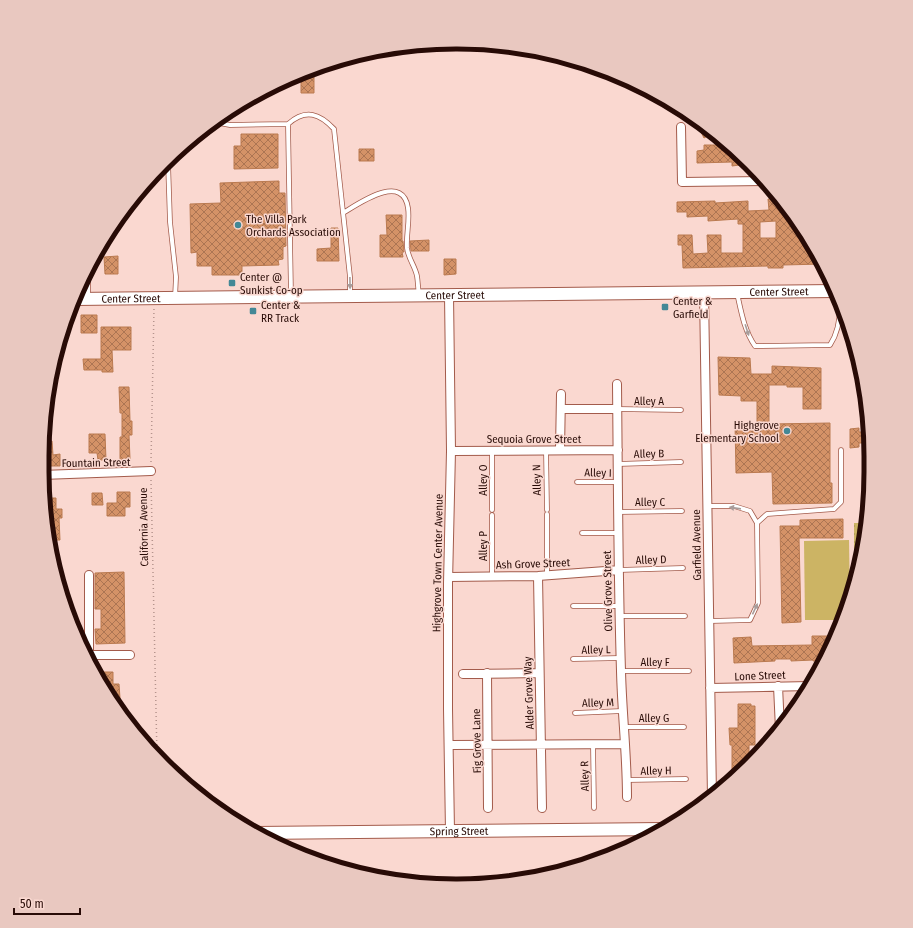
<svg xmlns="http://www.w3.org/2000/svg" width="913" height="928" viewBox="0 0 913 928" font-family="'Fira Sans Condensed',sans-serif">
<defs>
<pattern id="grass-dots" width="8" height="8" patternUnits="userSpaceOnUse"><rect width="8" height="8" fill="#ccb464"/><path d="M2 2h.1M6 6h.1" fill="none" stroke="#af9955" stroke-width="1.8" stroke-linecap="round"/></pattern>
<pattern id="building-cross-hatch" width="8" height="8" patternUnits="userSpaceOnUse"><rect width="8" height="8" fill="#d49267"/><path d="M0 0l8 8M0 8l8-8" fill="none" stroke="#ac7553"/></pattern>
</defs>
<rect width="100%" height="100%" fill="#fad8d0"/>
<path fill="url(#grass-dots)" d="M854,523H868L854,584Z"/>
<path fill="#ccb464" d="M849,540L850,602L842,620H805L804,541Z"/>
<path fill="url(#building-cross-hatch)" stroke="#ba7a50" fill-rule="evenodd" d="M314,69V93H301V74Z
M707,129L713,133L704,138L701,132Z
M241,134H278V168L234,169V146H241Z
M704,145H725L726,155L737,153L747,164L732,166V162L697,163V151L704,150Z
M359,149H374V161H359Z
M279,181V193H285L286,246L283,247V259L278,260L279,265L242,266V275H212V266H197V252L191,253L190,204L221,203L220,183Z
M768,199H780L785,204L790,212V224H797L823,264L783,265V268H768V266L683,268L682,245H678V235H692L693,254L708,253L707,235H721V253H743V224H738V219L708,221V216L687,217V212H677V202L715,201V203L748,201V211L769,210ZM776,221V238H760V222Z
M386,215H402V241H403L404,252H402L403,257H380V235H387Z
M331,228H338L339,261H317V249L331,248Z
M429,240V251H411L410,241Z
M118,256V274H105L104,257Z
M444,259H456V274L444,275Z
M81,315H97V333H81Z
M101,327H131V350H112L113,372H102V370H84L83,359H101Z
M718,357L750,358L751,374H772V366L821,368V409H803V387H787V385H769V424L830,423V483H832V503L773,504L772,472L736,473L735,424H757V401H741V396L719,395Z
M119,387H129L130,421H132V435H129L130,459L120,460V437H122V413H120Z
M859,428V432H870V443H859V447L850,448V429Z
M89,434H105L106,460H98L97,453H89Z
M44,441H52L53,455L60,454V466H42Z
M117,492H130V507H125V516H107V503H117Z
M92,493H102L103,505H92Z
M45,498H56V509H62V518H59L60,540H56V558H52L50,553L47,527H49V513H46Z
M843,519V538H799L801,622L782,623L780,526H800V520Z
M124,572L125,643L96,644L95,629H101V609H95V573Z
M812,636H830V647L824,660L813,661V660L791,661V659H775V661L734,663L733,638L751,637L752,646L812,645Z
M103,672H113V684H119L121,712L112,702L103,685Z
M738,704H751V706H755V745H749V763L741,770H732V745H730L729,728H738Z"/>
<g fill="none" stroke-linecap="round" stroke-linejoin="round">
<g stroke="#a35b4b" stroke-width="5.5">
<path id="lane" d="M214,122L230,125L288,124L291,295
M288,124C306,108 320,114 334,129L350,277V294
M168,162L170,222L176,277L175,298
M343,213C358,204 403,172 408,208C410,221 406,234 407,248C408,258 415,266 417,276C418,282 418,289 419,295
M88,271V298
M737,293C741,311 744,330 755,346L830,345C838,333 840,320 840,306
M617,409L681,410
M546,450L547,510
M618,464L681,462
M577,482H618
M707,506H734L750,511L757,523L758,603L750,620L710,621
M492,510V451
M618,512L682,511
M547,514V576
M757,523L767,514L834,509L841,502V450
M582,533H619
M619,570L683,568
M492,577V515
M573,606H619
M620,616H685
M573,659L620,658
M621,671H689
M575,713L622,711
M624,727H684
M593,744L594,808
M627,780L686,779"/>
</g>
<g stroke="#a35b4b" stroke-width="10">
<path id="street" d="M681,127L682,182L764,181
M704,293L712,797
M449,295L451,451L448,583V709L450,831
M617,384C618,479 618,575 621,671C622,713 627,755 627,797
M561,409H617
M560,450L561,394
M451,451L618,450
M42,475L151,471
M89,575V655
M538,576L542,808
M449,577L538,576L619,570
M87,655H130
M487,673L488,808
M463,674L539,673
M778,686L780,729
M710,688L810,686
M449,745L624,744"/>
</g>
<g stroke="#a35b4b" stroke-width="14">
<g id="secondary">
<path id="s1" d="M75,299L835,291"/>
<path id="s2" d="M256,833L663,829"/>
</g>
</g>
<path stroke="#b5948d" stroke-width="1.5" stroke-dasharray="1 3" stroke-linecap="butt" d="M151,462L154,308
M151,480L157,756"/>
<use href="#lane" stroke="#fff" stroke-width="4"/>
<use href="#street" stroke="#fff" stroke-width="8"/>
<use href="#secondary" stroke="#fff" stroke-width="12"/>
</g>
<defs><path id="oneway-solid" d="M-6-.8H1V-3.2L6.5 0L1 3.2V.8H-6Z"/></defs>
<g fill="#a99d9b">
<use href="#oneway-solid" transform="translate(350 283) rotate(89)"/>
<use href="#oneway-solid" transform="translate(747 330) rotate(72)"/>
<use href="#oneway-solid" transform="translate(735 508) rotate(-172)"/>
<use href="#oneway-solid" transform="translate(755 609) rotate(-65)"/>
</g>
<g fill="#438896" stroke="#fad8d0" stroke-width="1.5">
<circle cx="238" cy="225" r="4"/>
<rect x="228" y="279" width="8" height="8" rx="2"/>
<rect x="661" y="303" width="8" height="8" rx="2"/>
<rect x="249" y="307" width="8" height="8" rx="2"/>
<circle cx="787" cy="431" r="4"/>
</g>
<g text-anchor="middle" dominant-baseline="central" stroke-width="3" stroke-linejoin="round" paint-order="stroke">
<g font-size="11" fill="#280b06" stroke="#fad8d0" text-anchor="start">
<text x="246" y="219">The Villa Park<tspan x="246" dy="13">Orchards Association</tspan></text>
<text x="240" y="277">Center @<tspan x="240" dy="13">Sunkist Co-op</tspan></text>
<text x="673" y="301">Center &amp;<tspan x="673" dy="13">Garfield</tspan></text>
<text x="261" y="305">Center &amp;<tspan x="261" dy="13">RR Track</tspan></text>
<text x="779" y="425" text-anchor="end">Highgrove<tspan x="779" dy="13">Elementary School</tspan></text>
</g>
<g font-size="11" fill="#280b06" stroke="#fad8d0">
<text stroke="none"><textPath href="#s1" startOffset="704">Center Street</textPath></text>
<text stroke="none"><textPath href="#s1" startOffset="380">Center Street</textPath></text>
<text stroke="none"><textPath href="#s1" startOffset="56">Center Street</textPath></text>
<text x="649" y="401">Alley A</text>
<text x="534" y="439">Sequoia Grove Street</text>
<text transform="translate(649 454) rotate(-1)">Alley B</text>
<text transform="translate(96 463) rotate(-1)">Fountain Street</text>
<text transform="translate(598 473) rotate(1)">Alley I</text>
<text transform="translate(483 480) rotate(-90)">Alley O</text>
<text transform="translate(537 480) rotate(-91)">Alley N</text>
<text x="650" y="502">Alley C</text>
<text transform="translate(144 527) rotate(-91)">California Avenue</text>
<text transform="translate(697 545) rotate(-91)">Garfield Avenue</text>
<text transform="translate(483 546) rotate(-90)">Alley P</text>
<text transform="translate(651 560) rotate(-2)">Alley D</text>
<text transform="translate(438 563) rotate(-89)">Highgrove Town Center Avenue</text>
<text transform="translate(533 564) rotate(-2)">Ash Grove Street</text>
<text transform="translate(608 591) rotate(-91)">Olive Grove Street</text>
<text transform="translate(596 650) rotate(-1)">Alley L</text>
<text x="655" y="662">Alley F</text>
<text transform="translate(760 676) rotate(-2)">Lone Street</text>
<text transform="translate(529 693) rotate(-92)">Alder Grove Way</text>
<text transform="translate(598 703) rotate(-1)">Alley M</text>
<text x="654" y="718">Alley G</text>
<text transform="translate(477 741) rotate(-91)">Fig Grove Lane</text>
<text transform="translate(656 771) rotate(-1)">Alley H</text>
<text transform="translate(585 776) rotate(-91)">Alley R</text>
<text stroke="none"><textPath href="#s2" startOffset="203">Spring Street</textPath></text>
</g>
</g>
<path d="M0 0H913V928H0ZM456 49H457A407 407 0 0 1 864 456V472A407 407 0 0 1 457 879H456A407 407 0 0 1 49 472V456A407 407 0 0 1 456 49Z" fill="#e9c8c0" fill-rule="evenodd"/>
<path fill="none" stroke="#280b06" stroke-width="5" d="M456 49H457A407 407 0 0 1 864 456V472A407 407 0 0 1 457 879H456A407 407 0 0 1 49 472V456A407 407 0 0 1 456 49Z"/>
<path d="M14 908v6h66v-6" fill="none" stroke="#280b06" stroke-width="2"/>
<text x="20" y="908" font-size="12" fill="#280b06" stroke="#fad8d0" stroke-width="3" paint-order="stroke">50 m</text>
</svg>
